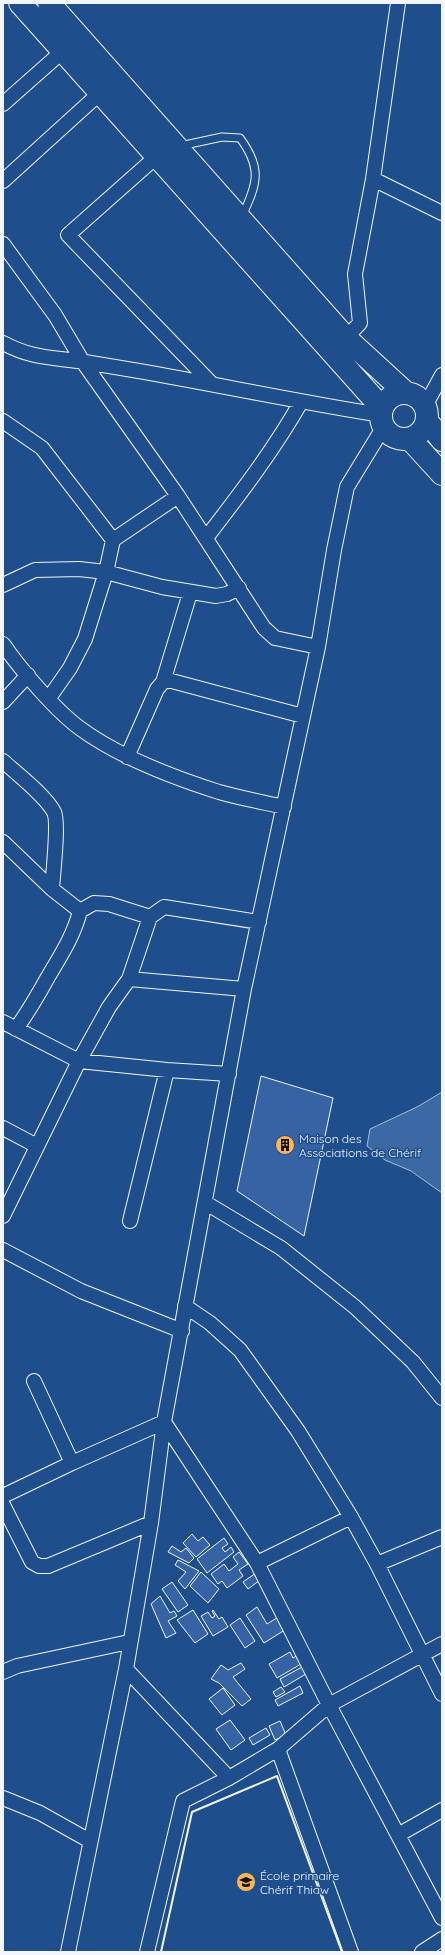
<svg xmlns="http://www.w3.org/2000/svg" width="445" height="1955" viewBox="0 0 445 1955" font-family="Quicksand,sans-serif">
<rect width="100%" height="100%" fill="#1f4e8c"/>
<path fill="#3b69a3" stroke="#a8bbd7" d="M442,1092V1193L411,1171L385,1160L367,1146L370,1129L417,1107Z"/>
<path fill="#3563a3" stroke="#f2f6ff" d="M261,1076L333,1098L304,1236L237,1191Z
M192,1534L198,1541L203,1537L210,1545L196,1557L183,1543Z
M224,1538L228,1544L222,1548L225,1552L231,1547L234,1552L207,1573L197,1559Z
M172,1546L181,1552L186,1548L194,1558L189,1563L168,1552Z
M239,1552L248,1564L239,1570L243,1576L227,1588L222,1581L218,1584L211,1574L224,1564L229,1571L238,1564L233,1557Z
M178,1560L199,1571L185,1589L178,1581L186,1572L175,1565Z
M201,1572L219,1589L208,1603L190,1586Z
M256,1573L260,1580L248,1589L243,1582Z
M172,1582L188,1605L178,1612L162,1589Z
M160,1596L170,1613L174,1611L177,1616L168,1621L176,1633L166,1638L151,1604Z
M257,1607L267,1624L280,1616L288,1628L264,1643L246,1615Z
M193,1610L208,1634L195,1643L177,1620Z
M213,1610L219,1619L222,1617L228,1627L213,1636L201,1616L208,1612L212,1618L215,1616L212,1611Z
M240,1618L255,1641L245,1648L230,1625Z
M290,1652L293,1658L296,1656L301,1664L277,1678L269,1664Z
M241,1663L245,1669L233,1677L251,1699L242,1706L219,1683L211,1679L221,1665L228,1670Z
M302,1667L306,1674L284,1687L280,1679Z
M300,1686L303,1693L278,1706L275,1700Z
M281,1687L285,1692L276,1697L273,1692Z
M223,1688L235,1705L222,1715L209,1699Z
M230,1720L245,1740L231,1750L216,1729Z
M280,1721L286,1735L275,1740L269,1726Z
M266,1728L270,1735L253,1745L249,1738Z"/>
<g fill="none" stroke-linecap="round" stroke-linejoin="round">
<g stroke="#f2f6ff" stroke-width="9">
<path id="service" d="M180,146L222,137L240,138C262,168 258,183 242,216"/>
</g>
<g stroke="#f2f6ff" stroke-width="16">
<path id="minor" d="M3,104L63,51
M156,157L68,235L212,384
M373,179L442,213
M3,181L100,93
M3,244L55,315L83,362L178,496L264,628L275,638L318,647
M346,338L360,323L355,274L373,179L398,3
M3,343C33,359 52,357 85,362C103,365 121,368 139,371C219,385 299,402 381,415
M425,406L442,375
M3,421L42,448L113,540
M206,538C240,494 273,451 301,402
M3,585L35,570L79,569L106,572L162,587L216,596L227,594L239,588
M3,644C20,669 57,712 81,729C118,756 175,778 219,792C240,798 262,802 284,807
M163,682L190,593
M49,698L70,668L85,639L106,572L113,540L178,496
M3,702L28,675
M127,757L157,689L163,682L168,680L303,716
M3,761C17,774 45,795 54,812C59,822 53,874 52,889
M3,842L52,889L80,911C74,935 61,955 48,977C38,995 28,1012 16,1029
M80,911L94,903L109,904L150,917
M129,979L244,989
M3,1022L79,1061L167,1070L229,1074
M3,1128L37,1146
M206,1203L281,1248L355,1307L413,1362L442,1398
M3,1216L79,1061L109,1007L129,979L150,917L164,907L259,922
M130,1221L167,1070
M3,1250L81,1291L182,1331
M185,1306L210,1323L240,1350L298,1431L351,1517L377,1564L442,1694
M34,1381L72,1463
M3,1496L72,1463L164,1422L257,1563L329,1705L442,1918
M3,1505L32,1562L39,1566H48L151,1523
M257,1563L351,1517
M377,1564L442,1537
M126,1669L229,1778
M3,1672L17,1666L129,1642
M278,1749L351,1952
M3,1798L40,1813L90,1841
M398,1835L442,1810
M68,1952L126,1669L151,1523L164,1422L244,989L318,647L334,550L347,487L383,428
M147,1952L183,1801L229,1778L278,1749L329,1705L442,1644
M422,1952L442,1939"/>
</g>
<g stroke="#f2f6ff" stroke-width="24">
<path id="primary" d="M20,3L382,408
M49,3L346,338L406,393
M381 416a23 23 0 1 1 46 0a23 23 0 1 1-46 0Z
M427,421L442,440
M410,439L442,474"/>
</g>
<use href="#service" stroke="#1f4e8c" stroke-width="7"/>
<use href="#minor" stroke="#1f4e8c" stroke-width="14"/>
<use href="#primary" stroke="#1f4e8c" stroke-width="22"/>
<path stroke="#f2f6ff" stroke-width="2" d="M161,1952L192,1812L277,1776L342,1952"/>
</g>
<defs>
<g id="building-disc" transform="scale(1)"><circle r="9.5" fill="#ffb74d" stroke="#1f4e8c"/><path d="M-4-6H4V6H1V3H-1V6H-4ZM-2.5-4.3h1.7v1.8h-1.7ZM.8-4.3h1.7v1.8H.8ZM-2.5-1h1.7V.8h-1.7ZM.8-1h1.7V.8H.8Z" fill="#111"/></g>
<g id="school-disc" transform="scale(1)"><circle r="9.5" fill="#ffb74d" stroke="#1f4e8c"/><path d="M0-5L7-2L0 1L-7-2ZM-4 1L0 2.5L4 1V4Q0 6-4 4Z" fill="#111"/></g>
</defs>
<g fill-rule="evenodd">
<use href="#building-disc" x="285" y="1145"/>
<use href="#school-disc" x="246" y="1882"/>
</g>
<g text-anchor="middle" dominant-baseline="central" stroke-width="3" stroke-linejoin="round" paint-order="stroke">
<g font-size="12" fill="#f2f6ff" stroke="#1f4e8c" text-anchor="start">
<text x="299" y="1138">Maison des<tspan x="299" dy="14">Associations de Chérif</tspan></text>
<text x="260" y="1875">École primaire<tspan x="260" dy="14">Chérif Thiaw</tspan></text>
</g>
</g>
<rect width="445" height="1955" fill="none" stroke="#f2f6ff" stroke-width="8"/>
</svg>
